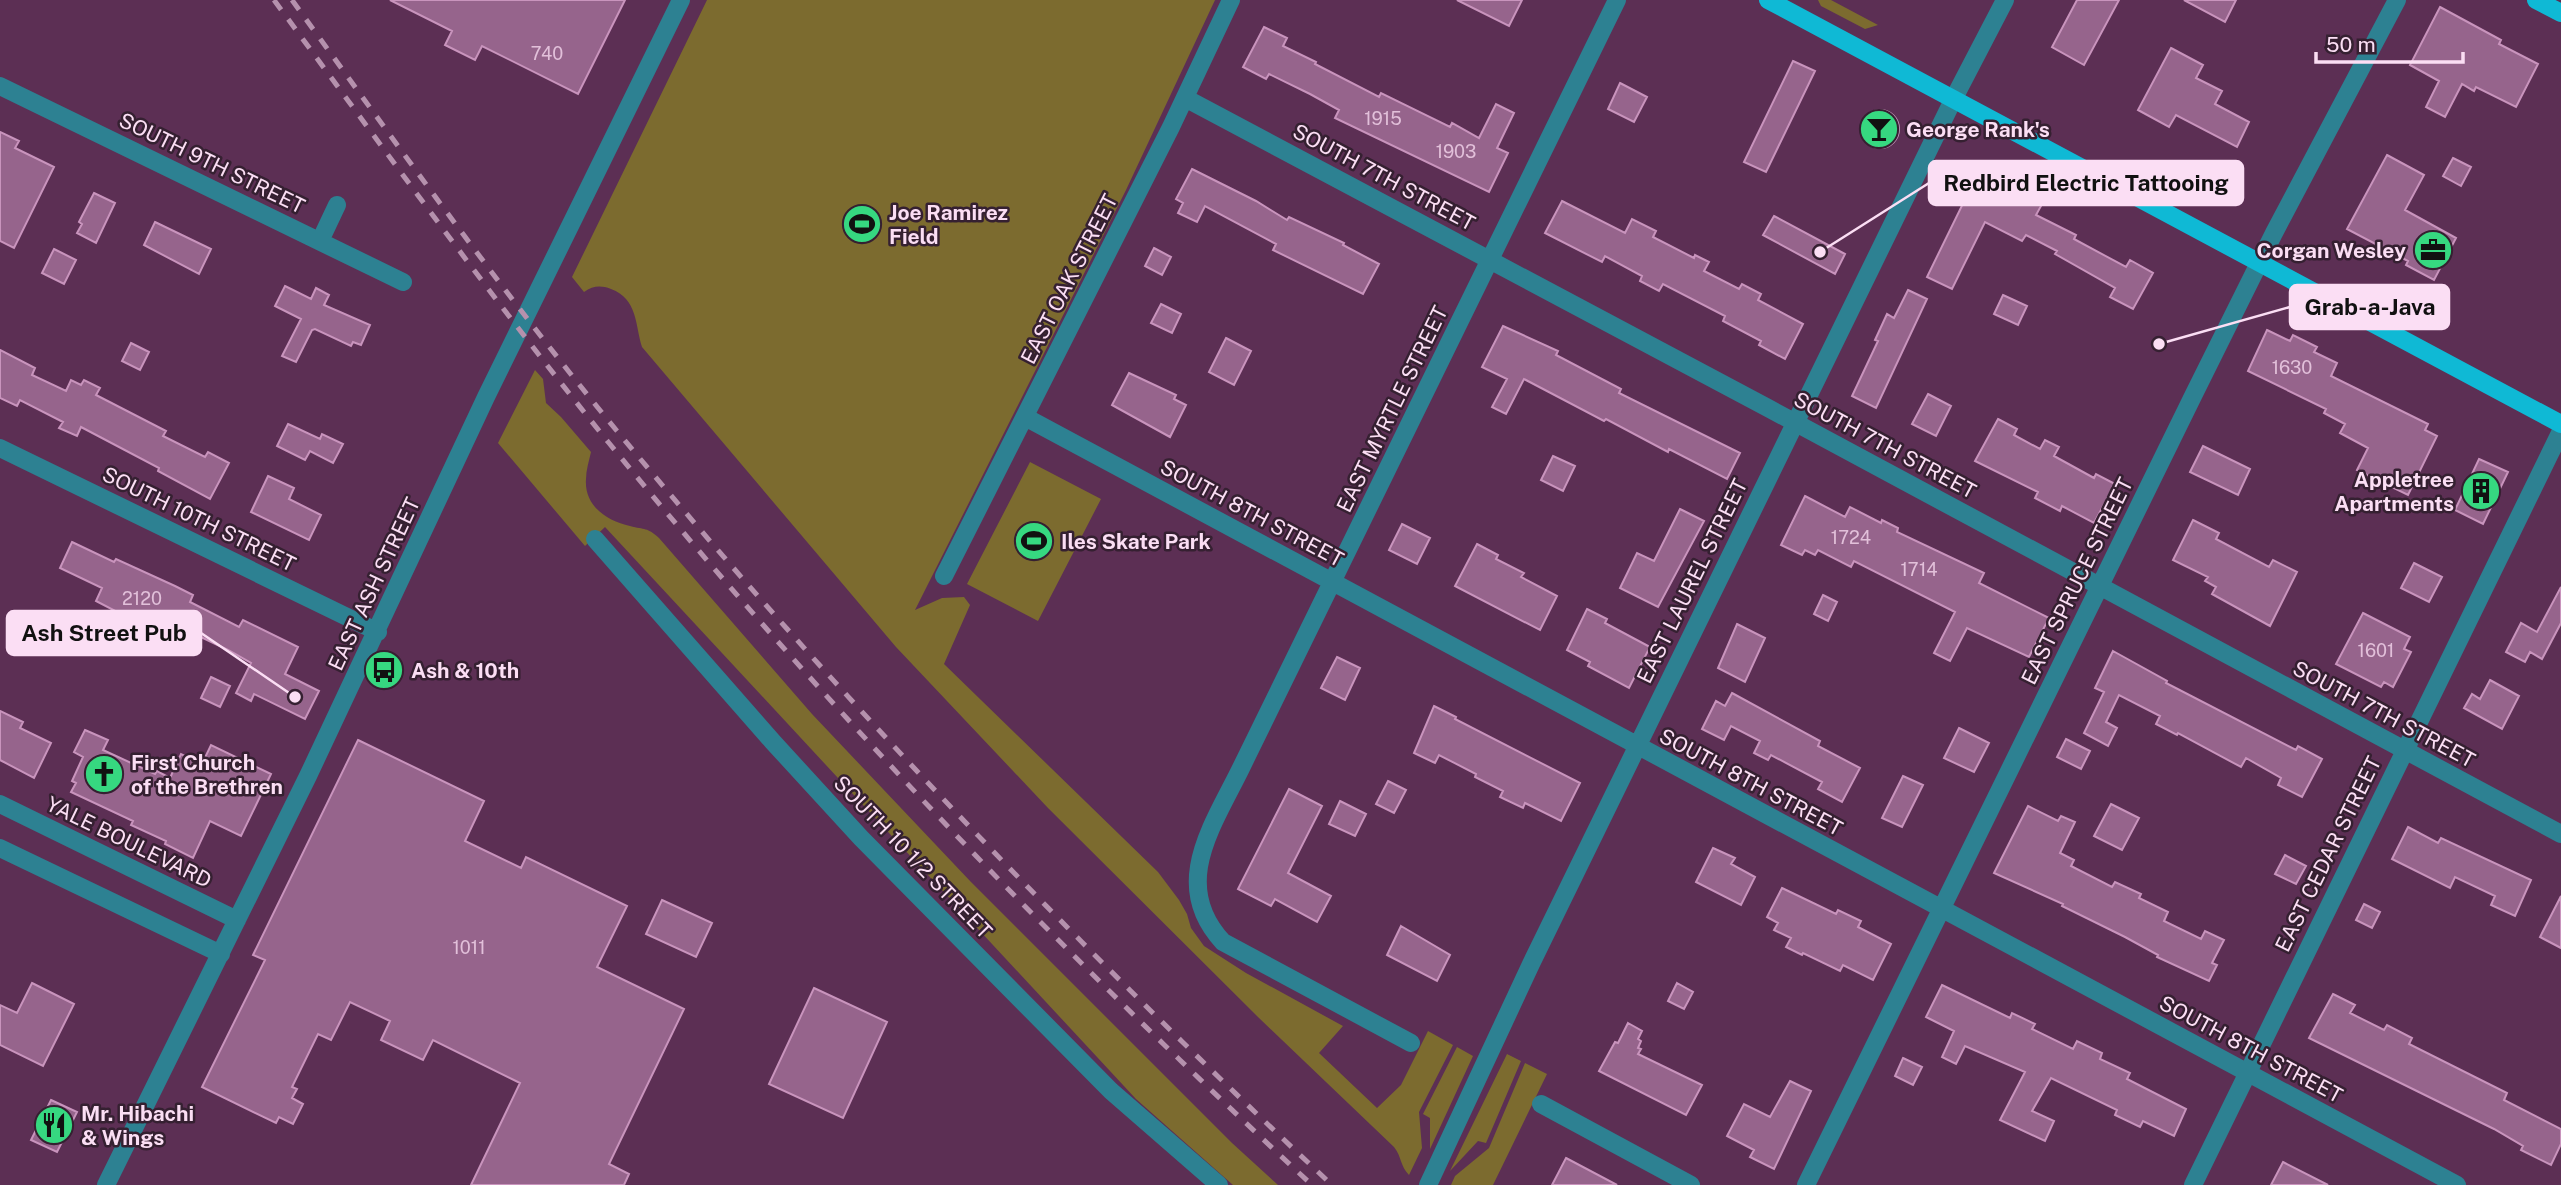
<svg xmlns="http://www.w3.org/2000/svg" width="2561" height="1185" viewBox="0 0 2561 1185" font-family="'Public Sans',sans-serif">
<rect width="100%" height="100%" fill="#5c2f54"/>
<path fill="#7c6b2f" d="M707,0H1215L1126,190L915,610L942,598L964,597L970,605L944,664L1158,872L1179,900L1187,914L1191,928L1204,946L1246,973L1343,1026L1319,1053L1377,1108L1401,1085L1428,1031L1453,1045L1419,1112L1422,1148L1409,1175C1400,1166 1402,1157 1394,1147L1259,1018L1048,808L896,647L642,347C635,325 638,299 611,289C600,285 593,286 584,292L572,277Z
M1818,0H1831L1878,25L1865,29L1821,6Z
M535,370L543,379L546,403L561,417L591,452C589,461 586,470 586,479C584,506 607,521 630,526C645,530 647,527 659,538L812,714L971,882L1232,1143L1278,1185H1233L1136,1099L605,527L585,546L498,443Z
M1030,462L1101,499L1038,621L967,584Z
M1457,1047L1473,1056L1430,1149V1118L1423,1114Z
M1507,1054L1521,1061L1486,1143L1478,1141L1450,1171Z
M1525,1063L1547,1074L1493,1185H1451L1455,1176L1489,1148Z"/>
<path fill="#96648c" stroke="#c994bd" stroke-width="2" d="M390,0H625L578,94L482,46L475,60L445,45L452,31Z
M1457,0H1522L1509,26Z
M2077,0H2119L2084,65L2052,47Z
M2184,0H2236L2225,22Z
M2440,7L2501,40L2499,44L2538,64L2516,107L2476,87L2474,91L2462,84L2445,117L2426,107L2439,81L2410,65Z
M1264,27L1287,38L1283,46L1316,62L1315,64L1379,97L1381,93L1450,127L1452,123L1479,138L1496,104L1514,113L1497,148L1508,153L1489,192L1335,118L1339,110L1310,94L1269,74L1266,79L1243,67Z
M2171,48L2203,65L2196,78L2222,91L2215,104L2249,122L2237,147L2176,115L2169,127L2138,110Z
M1793,61L1815,71L1766,172L1744,162Z
M1620,83L1647,97L1634,122L1608,109Z
M1861 129a19 19 0 1 1 38 0a19 19 0 1 1-38 0Z
M0,132L19,141L15,148L54,167L14,248L0,241Z
M2387,155L2424,175L2405,210L2456,238L2434,280L2406,265L2408,261L2347,229Z
M2453,158L2471,167L2461,186L2443,176Z
M1192,169L1256,201L1287,220L1289,217L1344,243L1343,245L1379,264L1363,294L1273,250L1276,244L1205,206L1197,222L1178,213L1183,203L1176,199Z
M1974,181L2012,200L2016,192L2041,206L2036,215L2076,235L2074,239L2126,267L2130,260L2153,273L2133,309L2110,297L2115,288L2055,254L2057,251L2026,235L2022,241L1985,222L1952,289L1927,277Z
M94,193L115,203L96,243L77,233L82,224L79,222Z
M1562,201L1625,233L1632,219L1656,231L1653,237L1694,258L1695,255L1709,262L1704,271L1739,289L1742,284L1761,294L1758,300L1803,324L1785,359L1759,345L1761,341L1723,321L1725,316L1663,284L1659,291L1640,281L1642,276L1605,256L1602,262L1545,233Z
M1774,216L1845,254L1835,274L1763,235Z
M155,222L211,249L199,274L144,245Z
M1154,248L1171,257L1162,275L1145,266Z
M54,249L76,260L64,284L42,273Z
M285,286L311,299L316,288L329,295L324,305L370,325L361,345L353,342L351,346L315,329L312,330L296,362L282,356L301,319L275,306Z
M1908,290L1927,299L1876,408L1852,396L1878,341L1875,340L1887,314L1894,318Z
M2003,295L2027,306L2018,325L1994,314Z
M1161,304L1181,314L1172,333L1151,323Z
M1503,326L1558,351L1556,355L1621,389L1619,393L1740,453L1727,479L1669,449L1668,452L1606,419L1604,421L1524,379L1506,414L1492,407L1507,379L1482,367Z
M2267,330L2290,341L2293,335L2317,347L2314,352L2337,363L2331,376L2428,424L2425,430L2437,436L2408,495L2357,470L2368,448L2340,433L2345,424L2324,413L2326,409L2248,371Z
M1226,338L1251,351L1234,385L1209,372Z
M131,343L149,352L140,370L122,361Z
M0,350L35,368L32,375L66,391L71,380L81,385L84,380L100,388L96,395L166,431L163,436L205,457L208,452L229,463L210,499L158,471L159,468L81,427L77,436L59,428L63,422L20,400L17,406L0,398Z
M1129,373L1176,395L1174,399L1186,405L1170,437L1112,405Z
M1928,394L1951,406L1936,436L1912,424Z
M1998,419L2017,429L2014,435L2040,449L2045,440L2059,447L2054,456L2094,478L2096,474L2115,484L2094,523L2062,506L2060,511L2035,498L2038,492L1975,461Z
M288,424L320,439L322,434L343,444L333,463L310,451L305,460L277,446Z
M2203,446L2250,469L2238,495L2190,472Z
M1553,456L1575,466L1563,491L1541,480Z
M2479,459L2508,472L2483,524L2455,510Z
M268,476L294,488L289,499L321,515L309,540L251,512Z
M1805,496L1845,517L1850,507L1881,523L1882,520L1898,528L1897,532L1984,573L1979,583L2049,618L2029,657L1967,628L1950,661L1934,653L1955,612L1854,561L1851,567L1818,550L1815,555L1805,550L1802,555L1781,545Z
M1680,509L1704,521L1658,607L1620,588L1637,553L1654,561Z
M2193,520L2219,533L2216,539L2269,567L2273,560L2297,572L2270,626L2212,594L2216,587L2205,581L2208,577L2173,560Z
M1402,524L1430,538L1417,564L1389,550Z
M72,542L114,562L116,559L175,586L193,595L190,602L239,627L243,620L298,647L285,674L319,691L305,719L254,694L251,701L236,693L251,663L228,650L178,626L175,631L148,618L144,626L96,601L102,588L60,568Z
M1477,544L1498,555L1496,559L1524,573L1521,577L1557,596L1540,630L1455,586Z
M2414,563L2442,577L2429,602L2401,588Z
M2561,587V623L2542,659L2530,652L2525,662L2506,652L2521,623L2537,632Z
M1823,595L1837,602L1828,621L1814,614Z
M1587,609L1607,619L1605,623L1650,647L1629,688L1588,666L1590,662L1567,650Z
M2363,613L2410,637L2404,649L2411,652L2393,687L2384,682L2381,687L2336,664Z
M1737,624L1765,638L1745,682L1718,668Z
M2113,651L2167,681L2166,683L2296,750L2298,746L2322,759L2302,797L2278,785L2281,778L2246,758L2241,767L2178,733L2177,735L2156,724L2160,716L2119,695L2106,722L2117,728L2108,746L2084,733L2104,692L2095,688Z
M1337,657L1360,668L1345,700L1321,688Z
M211,677L230,686L220,707L201,698Z
M2490,680L2519,696L2502,729L2464,708L2472,694L2480,699Z
M1732,693L1820,741L1818,746L1860,768L1842,802L1818,789L1822,782L1771,755L1768,760L1754,753L1760,741L1731,726L1724,740L1702,729L1716,701L1725,706Z
M1434,706L1456,717L1455,719L1580,783L1561,821L1525,803L1523,808L1500,797L1503,791L1475,777L1476,774L1439,755L1435,763L1414,753Z
M0,711L23,722L20,728L51,743L34,778L0,760Z
M1959,728L1989,743L1974,772L1944,758Z
M85,730L108,740L103,750L155,774L157,771L170,778L181,754L202,764L211,745L271,774L241,836L210,821L193,858L165,844L166,841L131,825L133,821L71,792L76,783L72,781L83,757L74,752Z
M2066,739L2090,751L2081,769L2057,757Z
M358,740L484,801L465,841L521,868L526,857L627,906L597,967L684,1009L609,1164L629,1174L624,1185H471L520,1083L433,1040L423,1060L381,1040L390,1021L350,1002L331,1040L318,1034L292,1087L297,1089L292,1098L303,1104L293,1124L279,1117L276,1123L202,1087L265,960L253,955Z
M1903,776L1923,785L1902,827L1882,818Z
M1388,781L1406,790L1394,813L1376,804Z
M1289,789L1322,806L1288,873L1331,896L1317,922L1275,899L1271,906L1238,889Z
M1340,801L1366,814L1355,836L1329,824Z
M2111,804L2139,818L2122,850L2094,836Z
M2028,806L2058,821L2061,816L2075,822L2060,853L2074,860L2071,866L2112,887L2115,882L2141,894L2139,898L2168,912L2164,921L2201,939L2205,931L2224,940L2212,963L2217,965L2209,981L2157,957L2158,955L2125,937L2062,906L2063,904L1994,873Z
M2408,827L2438,843L2441,838L2531,880L2515,916L2491,905L2495,896L2455,877L2450,888L2392,859Z
M1713,848L1735,858L1731,864L1755,877L1741,905L1696,882Z
M2285,855L2306,866L2296,884L2275,874Z
M1782,888L1836,914L1838,910L1861,921L1858,927L1891,944L1873,980L1843,965L1840,971L1803,953L1802,955L1786,947L1791,938L1774,930L1778,923L1767,917Z
M2561,896V948L2540,937Z
M662,900L712,923L696,957L646,934Z
M2364,904L2380,912L2372,928L2356,920Z
M1401,926L1450,955L1437,981L1387,955Z
M32,983L74,1004L43,1066L0,1045V1005L17,1013Z
M1677,983L1693,992L1684,1009L1668,1001Z
M1942,985L2010,1018L2012,1013L2035,1024L2032,1029L2073,1049L2077,1041L2102,1053L2100,1059L2130,1073L2127,1079L2186,1109L2174,1136L2143,1121L2140,1127L2115,1115L2117,1110L2051,1078L2032,1111L2054,1121L2045,1141L2000,1120L2025,1072L1965,1046L1956,1064L1942,1057L1954,1031L1926,1017Z
M814,988L887,1022L843,1118L769,1084Z
M2333,994L2355,1005L2350,1013L2384,1030L2387,1025L2412,1038L2409,1044L2507,1093L2504,1100L2561,1129V1144L2551,1165L2521,1150L2523,1146L2494,1129L2309,1038Z
M1628,1023L1642,1031L1638,1039L1641,1041L1638,1048L1641,1049L1638,1054L1702,1085L1686,1115L1599,1071L1615,1042L1618,1043Z
M1903,1058L1922,1067L1913,1085L1895,1076Z
M1790,1081L1811,1091L1774,1169L1750,1157L1754,1150L1727,1136L1744,1104L1770,1117Z
M51,1100L77,1112L57,1152L31,1140Z
M1566,1158L1617,1185H1552Z
M2283,1162L2328,1185H2271Z"/>
<g fill="none" stroke-linecap="round" stroke-linejoin="round">
<path stroke="#2d8192" stroke-width="18" d="M0,86L403,282
M1185,98L1768,408L2561,834
M320,241L337,205
M1025,417L2457,1185
M0,448L378,632
M595,539L773,742L861,838L1111,1091L1219,1185
M944,576L1171,127L1231,0
M0,804L237,920
M0,848L221,954
M1411,1043L1223,942C1169,884 1214,824 1242,766L1617,0
M1541,1104L1691,1185
M106,1185L308,776L486,397L681,0
M1428,1185L1531,964L1953,100L2005,0
M1806,1185L2194,394L2274,233L2397,0
M2193,1185L2561,431"/>
<path stroke="#0fb9d5" stroke-width="18" d="M1768,0L2561,424
M2536,0L2561,13"/>
<path stroke="#b591ad" stroke-width="5" stroke-dasharray="12 12" stroke-linecap="butt" d="M274,0C384,149 492,299 609,443C824,707 1062,953 1312,1185
M292,0C398,146 502,292 617,431C838,698 1079,948 1332,1185"/>
</g>
<defs>
<g id="bar-disc" transform="scale(2.0125)"><circle r="9.5" fill="#36d880" stroke="#352031"/><path d="M-6-5H6L.8 .8V4.5H3.5V6h-7V4.5H-.8V.8Z" fill="#111"/></g>
<g id="stadium-disc" transform="scale(2.0125)"><circle r="9.5" fill="#36d880" stroke="#352031"/><path d="M0-5a6.5 5 0 1 0 0 10a6.5 5 0 1 0 0-10ZM-3.5-1.8h7v3.6h-7Z" fill="#111"/></g>
<g id="office-disc" transform="scale(2.0125)"><circle r="9.5" fill="#36d880" stroke="#352031"/><path d="M-6-3h4V-5.5h4V-3h4V5H-6ZM-1-4.5V-3h2v-1.5ZM-6 0V1H6V0Z" fill="#111"/></g>
<g id="building-disc" transform="scale(2.0125)"><circle r="9.5" fill="#36d880" stroke="#352031"/><path d="M-4-6H4V6H1V3H-1V6H-4ZM-2.5-4.3h1.7v1.8h-1.7ZM.8-4.3h1.7v1.8H.8ZM-2.5-1h1.7V.8h-1.7ZM.8-1h1.7V.8H.8Z" fill="#111"/></g>
<g id="bus-disc" transform="scale(2.0125)"><circle r="9.5" fill="#36d880" stroke="#352031"/><path d="M-5-6H5V4H4V6H2V4H-2V6H-4V4H-5ZM-3.5-4V0h7V-4ZM-3.5 1.2v1.5H-2V1.2ZM2 1.2v1.5H3.5V1.2Z" fill="#111"/></g>
<g id="church-disc" transform="scale(2.0125)"><circle r="9.5" fill="#36d880" stroke="#352031"/><path d="M-1.2-6h2.4v3.5h3.3v2.4h-3.3V6h-2.4V-.1h-3.3v-2.4h3.3Z" fill="#111"/></g>
<g id="restaurant-disc" transform="scale(2.0125)"><circle r="9.5" fill="#36d880" stroke="#352031"/><path d="M-5-6h1v4h1v-4h1v4h1v-4h1v5L-1.5 .5V6h-2V.5L-5-1ZM5-6V6H3V1.5H1.5Q1.5-4 5-6Z" fill="#111"/></g>
</defs>
<g fill-rule="evenodd">
<use href="#bar-disc" x="1879" y="129"/>
<use href="#stadium-disc" x="862" y="224"/>
<use href="#office-disc" x="2433" y="250"/>
<use href="#building-disc" x="2481" y="491"/>
<use href="#stadium-disc" x="1034" y="541"/>
<use href="#bus-disc" x="384" y="670"/>
<use href="#church-disc" x="104" y="774"/>
<use href="#restaurant-disc" x="54" y="1125"/>
</g>
<g text-anchor="middle" dominant-baseline="central" stroke-width="5" stroke-linejoin="round" paint-order="stroke">
<g font-size="18" fill="#e2c0da">
<text x="547" y="53">740</text>
<text x="1383" y="118">1915</text>
<text x="1456" y="151">1903</text>
<text x="2292" y="367">1630</text>
<text x="1851" y="537">1724</text>
<text x="1919" y="569">1714</text>
<text x="142" y="598">2120</text>
<text x="2376" y="650">1601</text>
<text x="469" y="947">1011</text>
</g>
<g font-size="21" font-weight="bold" fill="#fbdef4" stroke="#352031" text-anchor="start">
<text x="1906" y="129">George Rank's</text>
<text x="889" y="212">Joe Ramirez<tspan x="889" dy="24">Field</tspan></text>
<text x="2406" y="250" text-anchor="end">Corgan Wesley</text>
<text x="2454" y="479" text-anchor="end">Appletree<tspan x="2454" dy="24">Apartments</tspan></text>
<text x="1061" y="541">Iles Skate Park</text>
<text x="411" y="670">Ash &amp; 10th</text>
<text x="131" y="762">First Church<tspan x="131" dy="24">of the Brethren</tspan></text>
<text x="81" y="1113">Mr. Hibachi<tspan x="81" dy="24">&amp; Wings</tspan></text>
</g>
<g font-size="21" fill="#fbdef4" stroke="#352031">
<text transform="translate(212 163) rotate(26)">SOUTH 9TH STREET</text>
<text transform="translate(1384 177) rotate(28)">SOUTH 7TH STREET</text>
<text transform="translate(1069 279) rotate(-63)">EAST OAK STREET</text>
<text transform="translate(1392 409) rotate(-64)">EAST MYRTLE STREET</text>
<text transform="translate(1885 445) rotate(28)">SOUTH 7TH STREET</text>
<text transform="translate(1252 513) rotate(28)">SOUTH 8TH STREET</text>
<text transform="translate(199 519) rotate(26)">SOUTH 10TH STREET</text>
<text transform="translate(1692 581) rotate(-64)">EAST LAUREL STREET</text>
<text transform="translate(2077 581) rotate(-64)">EAST SPRUCE STREET</text>
<text transform="translate(374 584) rotate(-65)">EAST ASH STREET</text>
<text transform="translate(2384 714) rotate(28)">SOUTH 7TH STREET</text>
<text transform="translate(1751 782) rotate(28)">SOUTH 8TH STREET</text>
<text transform="translate(129 842) rotate(26)">YALE BOULEVARD</text>
<text transform="translate(2328 854) rotate(-64)">EAST CEDAR STREET</text>
<text transform="translate(913 857) rotate(46)">SOUTH 10 1/2 STREET</text>
<text transform="translate(2251 1049) rotate(28)">SOUTH 8TH STREET</text>
</g>
</g>
<path fill="none" stroke="#fbdef4" stroke-width="2.5" d="M1820 252L1929 183M2159 344L2290 307M295 697L201 633"/>
<g fill="#fbdef4" stroke="#352031" stroke-width="2.5">
<circle cx="1820" cy="252" r="7"/>
<circle cx="2159" cy="344" r="7"/>
<circle cx="295" cy="697" r="7"/>
</g>
<g fill="#fbdef4" stroke="#fbdef4" stroke-width="2.5">
<rect x="1929" y="161" width="314" height="44" rx="7"/>
<rect x="2290" y="285" width="159" height="44" rx="7"/>
<rect x="7" y="611" width="194" height="44" rx="7"/>
</g>
<g font-size="23" text-anchor="middle" font-weight="bold" fill="#111">
<text x="2086" y="191">Redbird Electric Tattooing</text>
<text x="2370" y="315">Grab-a-Java</text>
<text x="104" y="641">Ash Street Pub</text>
</g>
<path d="M2316 52v10h147v-10" fill="none" stroke="#fbdef4" stroke-width="3.5"/>
<text x="2326" y="52" font-size="21" fill="#fbdef4" stroke="#352031" stroke-width="5" paint-order="stroke">50 m</text>
</svg>
